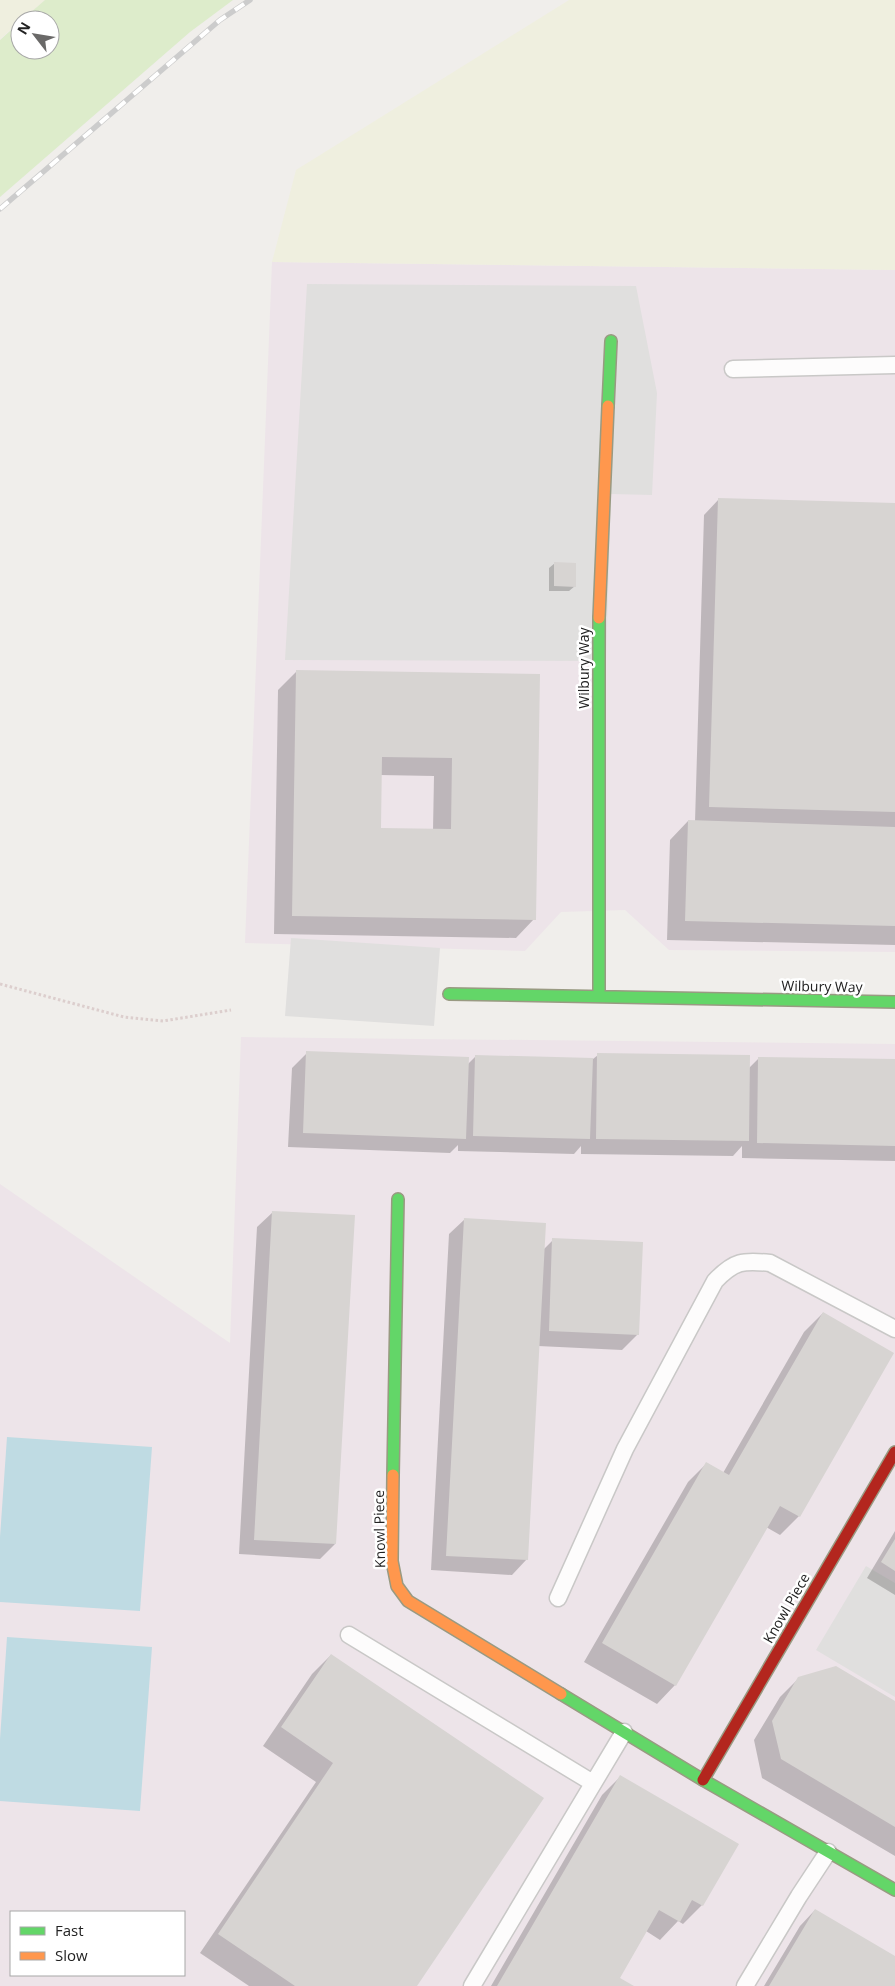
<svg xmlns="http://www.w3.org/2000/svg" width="895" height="1986" viewBox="0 0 895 1986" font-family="'Open Sans',sans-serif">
<rect width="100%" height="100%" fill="#f0eeeb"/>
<path fill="#ede4e9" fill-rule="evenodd" d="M272,262L895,270V952L669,950L625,910L561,912L525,951L245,943Z
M241,1037L895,1044V1986H0V1184L230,1343ZM11,1912H184V1975H11Z"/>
<path fill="#efefdf" d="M0,0H45L0,39Z
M569,0H895V270L272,262L296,170Z"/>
<path fill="#ddeccb" d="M45,0H233L190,32L0,197V40L20,22V50H50V20H22Z"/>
<path fill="#e0dfde" d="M307,284L636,286L657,393L652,495L611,494L606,661L285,660Z
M291,938L440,948L434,1026L285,1016Z
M866,1566L895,1583V1697L816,1650Z"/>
<path fill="#bfdbe3" d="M7,1437L152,1447L140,1611L0,1602V1537Z
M7,1637L152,1647L140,1811L0,1801V1739Z"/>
<path fill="#0003" fill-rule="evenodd" d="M719,499L895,504V945L667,940L670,840L688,821L695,822L704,515Z
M555,563L575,586L569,591H549V568Z
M297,671L539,675L534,919L516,938L274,934L278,690ZM380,775L434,776L433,830L379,829Z
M307,1053L468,1064L476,1056L593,1059L598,1055L749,1068L759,1058L895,1061V1161L742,1158V1146L733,1156L581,1154V1146L574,1154L458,1151V1145L450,1153L288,1147L292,1068Z
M273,1212L335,1544L320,1559L239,1554L257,1227Z
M465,1219L544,1249L553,1240L638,1334L622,1350L538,1346L527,1559L512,1575L431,1570L449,1234Z
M823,1313L892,1354L799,1516L780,1535L766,1527L675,1685L657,1704L584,1662L688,1482L707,1463L723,1473L804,1332Z
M895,1531V1595L867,1578Z
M331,1655L415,1986H249L200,1953L316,1782L263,1746L312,1674Z
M799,1678L895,1702V1856L762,1778L754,1740L780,1697Z
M621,1776L702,1905L683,1924L678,1921L660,1940L646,1931L619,1978L632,1986H491L602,1795Z
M815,1910L895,1958V1986H764L800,1926Z"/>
<path fill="#d7d4d2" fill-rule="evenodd" d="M718,498L895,503V812L709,807Z
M554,562L576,563V587L554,586Z
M296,670L540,674L536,920L292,916ZM382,757L452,758L451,829L381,828Z
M688,820L895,827V926L685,921Z
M306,1051L469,1057L466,1139L303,1133Z
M597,1053L750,1055L749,1141L596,1139Z
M475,1055L593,1058L590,1139L473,1136Z
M758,1057L895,1059V1146L757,1143Z
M272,1211L355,1215L336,1544L254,1540Z
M464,1218L546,1223L528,1560L446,1556Z
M552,1238L643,1242L639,1335L549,1331Z
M823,1312L894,1353L800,1517L780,1506L676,1686L602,1643L706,1462L729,1475Z
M895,1539V1571L881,1562Z
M331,1654L544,1798L417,1986H295L218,1934L333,1763L281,1727Z
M836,1666L895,1701V1827L781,1759L772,1721L798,1677Z
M620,1775L739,1844L703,1906L692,1900L680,1922L659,1910L620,1978L634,1986H497Z
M815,1909L895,1956V1986H769Z"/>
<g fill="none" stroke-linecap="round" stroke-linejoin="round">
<g stroke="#c9c8c7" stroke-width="19">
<path id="lane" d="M733,369L895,365
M558,1598L625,1449L715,1281C734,1261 743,1260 770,1263L895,1329
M349,1635L593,1783
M472,1986L624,1732
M745,1986L799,1896L828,1852"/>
</g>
<g stroke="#999a82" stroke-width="14">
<path id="fast" d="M608,406L611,341
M599,618V996
M449,994L895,1002
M393,1475L398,1199
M561,1694L703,1780L895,1890"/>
</g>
<g stroke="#999a82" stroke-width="14">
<path id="slow" d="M599,618L608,406
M393,1475L392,1561L397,1586L408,1601L561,1694"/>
</g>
<g stroke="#999a82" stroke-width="14">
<path id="jam" d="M703,1780L895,1452"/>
</g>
<path stroke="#dccecd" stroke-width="3" stroke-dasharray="2.5 2.5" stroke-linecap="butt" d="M0,984L124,1017L163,1021L231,1010"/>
<use href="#lane" stroke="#fdfcfc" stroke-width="16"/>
<use href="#fast" stroke="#63d668" stroke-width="11"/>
<use href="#slow" stroke="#ff974d" stroke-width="11"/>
<use href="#jam" stroke="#b3261e" stroke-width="11"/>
<g stroke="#ccc" stroke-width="5.5">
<path id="rail" d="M0,209L220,20L250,0"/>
</g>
<use href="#rail" stroke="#fff" stroke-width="4" stroke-dasharray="11" stroke-linecap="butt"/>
</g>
<g text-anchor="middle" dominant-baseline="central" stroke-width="5" stroke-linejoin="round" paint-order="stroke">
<g font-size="14" fill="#222" stroke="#fff">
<text transform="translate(583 668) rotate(-90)">Wilbury Way</text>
<text transform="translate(822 986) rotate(1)">Wilbury Way</text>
<text transform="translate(379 1529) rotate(-91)">Knowl Piece</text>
<text transform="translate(786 1608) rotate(-60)">Knowl Piece</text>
</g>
</g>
<rect x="10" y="1911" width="175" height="65" fill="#ffffff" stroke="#a7a7a7"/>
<rect x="20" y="1927" width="25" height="8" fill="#63d668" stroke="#a7a7a7"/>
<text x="55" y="1936" font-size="15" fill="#222222">Fast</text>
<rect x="20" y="1952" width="25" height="8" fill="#ff974d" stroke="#a7a7a7"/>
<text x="55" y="1961" font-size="15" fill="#222222">Slow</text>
<g transform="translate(35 35) rotate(301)"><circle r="24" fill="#ffffff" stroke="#a7a7a7"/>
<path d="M0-4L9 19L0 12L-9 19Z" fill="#6a6968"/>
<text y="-8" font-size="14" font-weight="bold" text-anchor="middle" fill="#222222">N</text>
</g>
</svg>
